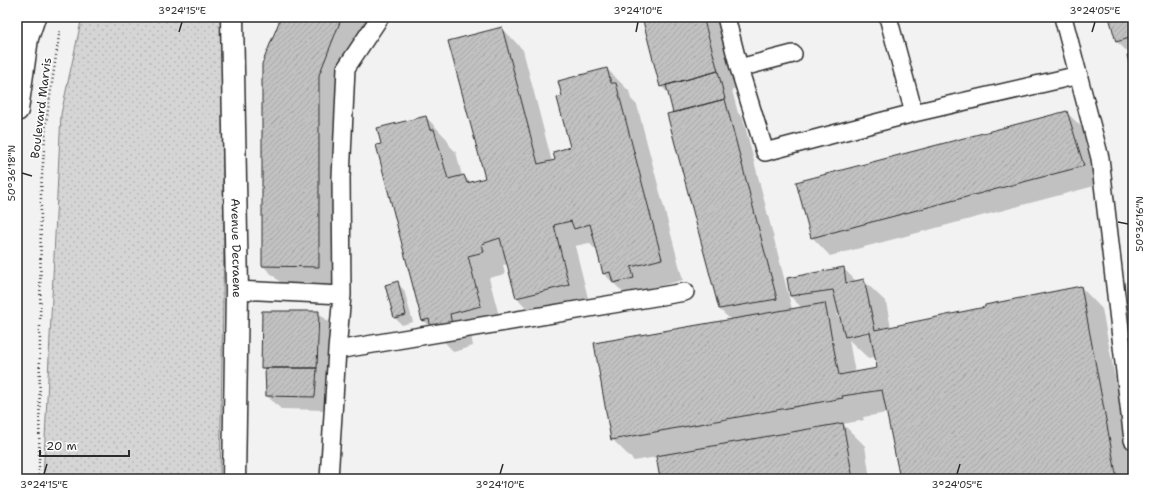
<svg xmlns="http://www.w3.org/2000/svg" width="1150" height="496" viewBox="0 0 1150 496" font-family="'Shantell Sans',sans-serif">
<defs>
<pattern id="grass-dots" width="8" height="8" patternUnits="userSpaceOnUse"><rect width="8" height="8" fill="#d5d5d5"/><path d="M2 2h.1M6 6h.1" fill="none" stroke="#b7b7b7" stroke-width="1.8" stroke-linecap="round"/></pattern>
<pattern id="building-hatch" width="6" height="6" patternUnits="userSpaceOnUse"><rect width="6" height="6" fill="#c1c1c1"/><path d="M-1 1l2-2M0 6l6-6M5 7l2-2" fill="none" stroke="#a6a6a6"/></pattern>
</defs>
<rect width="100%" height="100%" fill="#f2f2f2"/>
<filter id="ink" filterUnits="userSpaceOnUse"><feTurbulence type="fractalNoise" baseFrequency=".025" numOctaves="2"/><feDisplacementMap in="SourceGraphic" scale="8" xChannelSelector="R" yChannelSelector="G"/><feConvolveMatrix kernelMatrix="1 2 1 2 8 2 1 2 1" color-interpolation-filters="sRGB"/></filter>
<g filter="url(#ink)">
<path fill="url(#grass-dots)" stroke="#808080" d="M82,17H221L224,239L220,479H43L61,114Z"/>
<path fill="#0003" fill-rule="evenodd" d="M283,17H374L337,93V285L282,284L263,266Z
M643,17H716L736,89L732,90L738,113L743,118L792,309L802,308L790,296L843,268L857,282L864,281L886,302L891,328L1081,287L1102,309L1133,472V479H901L887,413L863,417L864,420L843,424L865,446L870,479H661L657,457L634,461L612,439L731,320L719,309L670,95L661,86ZM836,314H840L842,320ZM875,331V332L860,335V333ZM849,340L868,358L876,357L878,369L855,373Z
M1110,17H1133V74L1131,55L1116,41Z
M502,28L523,50L552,162L556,161L571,147L607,69L629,91L631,99L637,105L683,280L652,288L655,299L626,295L604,274L598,250H596L589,243L575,246L590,306L538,320L517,298L508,264L503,265L505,274L489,278L502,327L471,335L473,346L454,352L423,320L382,144L426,117L447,139L450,146L456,152L462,176H464L471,183L486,179Z
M1066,112L1085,130L1102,184L830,256L812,237Z
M397,283L404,290L413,322L402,325L395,318Z
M318,312L332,325L328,410L281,409L267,396L266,371L262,367Z"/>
<path fill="url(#building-hatch)" stroke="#2b2b2b" d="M281,17H342L319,75V267L262,266V64Z
M642,17H703L718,71L660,87Z
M1109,17H1133V37L1116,42Z
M502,27L538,164L555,160L553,152L570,147L557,98L562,96L558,81L607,68L611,83H616L662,259L631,267L634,278L613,283L610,272L603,274L590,224L574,229L571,221L554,225L569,285L516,298L500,238L482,244L484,252L468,256L481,306L450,314L452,325L432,331L429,319L422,321L376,145L381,144L377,128L426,116L430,130L434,129L448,179L464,175L467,183L485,178L448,41Z
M1133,54V78L1127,55Z
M718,71L725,99L673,113L666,85Z
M725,99L777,299L719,309L667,114Z
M1067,111L1084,166L811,238L796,182Z
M844,267L846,283L864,279L875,330L985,307V305L1081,286L1117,479H900L882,390L842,396L843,398L611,440L594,343L825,303L839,375L877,368L870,332L845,337L833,290L790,296L787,278Z
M398,281L406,315L394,318L385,285Z
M262,311H319L317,368H261Z
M265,368H317L315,397L266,396Z
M843,423L853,479H660L656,456Z"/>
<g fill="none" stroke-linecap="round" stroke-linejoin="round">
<g stroke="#2b2b2b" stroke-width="20">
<path id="service" d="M726,17L739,68L765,152L914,113L1079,75
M888,17L914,113
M1063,17L1100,158L1133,440
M739,68L793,54
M237,290L342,295L337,350L329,479
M342,295L341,178L346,68L380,17
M337,350L685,292"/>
</g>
<g stroke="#2b2b2b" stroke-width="25">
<g id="tertiary">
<path id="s1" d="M232,17L237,290L234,479"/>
</g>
</g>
<g stroke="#2b2b2b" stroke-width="25">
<path id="primary" d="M17,110L27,38L34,17"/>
</g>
<path stroke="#2b2b2b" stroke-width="2.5" stroke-dasharray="1 3" stroke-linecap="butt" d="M39,479L41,190L46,123L60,29"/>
<use href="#service" stroke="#fff" stroke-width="17"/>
<use href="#tertiary" stroke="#fff" stroke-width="22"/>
<use href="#primary" stroke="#fff" stroke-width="22"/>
</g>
</g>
<path fill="none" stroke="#2b2b2b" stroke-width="1.5" d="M179,32L182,22M636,32L638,22M1092,32L1095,22M22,173L32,176M1118,222L1128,224M44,474L47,464M500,474L503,464M957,474L960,464"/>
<g text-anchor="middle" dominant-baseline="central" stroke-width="3" stroke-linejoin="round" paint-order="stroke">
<g font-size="12" fill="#2b2b2b" stroke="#fff">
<text transform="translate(41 108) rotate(-83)">Boulevard Marvis</text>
<text stroke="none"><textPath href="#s1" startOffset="231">Avenue Decraene</textPath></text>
</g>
</g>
<rect width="1150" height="496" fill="none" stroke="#fff" stroke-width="44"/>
<path d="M40 450v6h89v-6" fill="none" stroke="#2b2b2b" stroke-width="2"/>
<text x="46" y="450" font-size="12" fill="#2b2b2b" stroke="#ffffff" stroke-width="3" paint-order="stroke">20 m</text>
<rect x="22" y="22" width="1106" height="452" fill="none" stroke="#2b2b2b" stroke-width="1.5"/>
<g font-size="10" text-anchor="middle" fill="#2b2b2b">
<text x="182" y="14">3°24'15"E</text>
<text x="638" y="14">3°24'10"E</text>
<text x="1095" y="14">3°24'05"E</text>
<text transform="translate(11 173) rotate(-90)" y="4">50°36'18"N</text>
<text transform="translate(1139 224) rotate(-90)" y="4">50°36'16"N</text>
<text x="44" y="488">3°24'15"E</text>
<text x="500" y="488">3°24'10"E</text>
<text x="957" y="488">3°24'05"E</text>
</g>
</svg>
